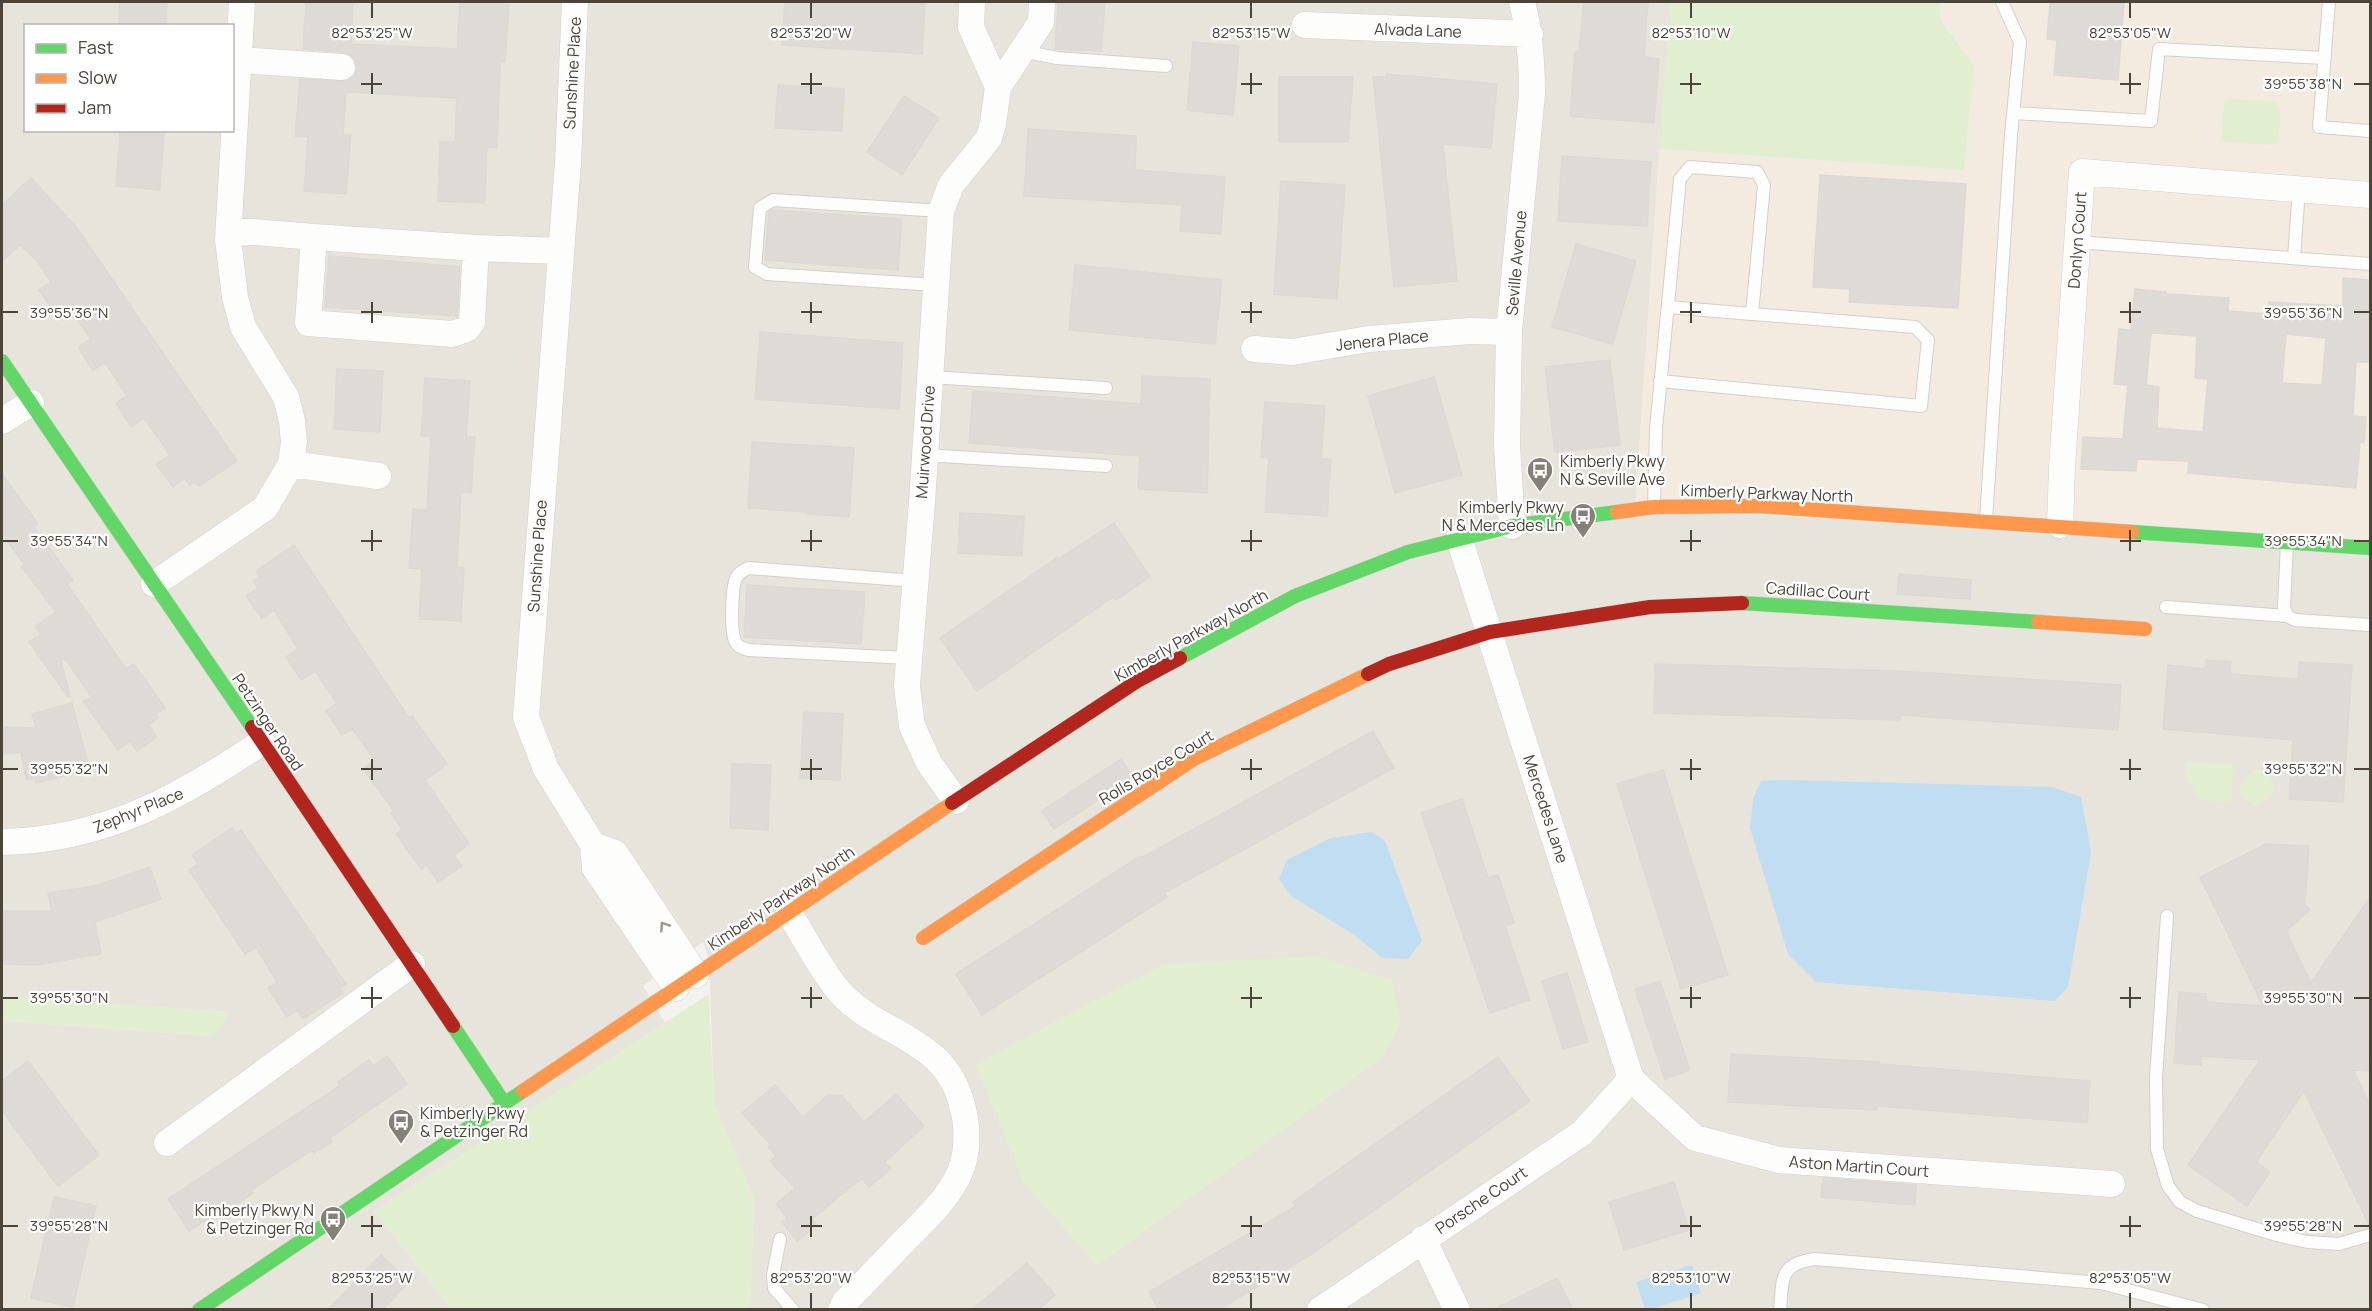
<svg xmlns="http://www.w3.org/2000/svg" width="2372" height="1311" viewBox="0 0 2372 1311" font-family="Manrope,sans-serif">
<rect width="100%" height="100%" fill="#f4f2ee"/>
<path fill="#e7e4dc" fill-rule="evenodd" d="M2,2H1670L1635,509L2370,546V1309H750L754,1199L714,1104L709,959L703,942L643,986L665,1023L374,1211L451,1309H2V1021L213,1036L230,1012L2,997ZM26,26H232V130H26Z"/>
<path fill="#f3ebdf" d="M1940,2H2370V546L1635,509L1659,149L1964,170L1974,66L1940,17Z"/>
<path fill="#e1eecf" d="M1670,2H1940V18L1974,66L1964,170L1659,149Z
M2226,99L2274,101C2284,111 2279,128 2278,141L2274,145L2225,142L2222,140L2224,103Z
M2186,762L2233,764L2232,799L2226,802L2199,800L2185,776Z
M2257,769C2268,770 2278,783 2272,794C2268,800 2261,803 2255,806L2239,795C2239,782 2247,776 2257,769Z
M1317,956L1392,980L1401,1022L1382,1058L1097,1266L1023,1182L975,1064L1164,964Z
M709,994L714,1104L754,1199L750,1309H451L374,1211Z
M2,997L230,1012L213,1036L2,1021Z"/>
<path fill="#c0ddf1" d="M1785,780L2052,787L2081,797L2091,852L2068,987L2055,1001L1816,982L1788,954L1750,828L1753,799L1761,781Z
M1371,832L1385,841L1422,941L1408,959L1382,958L1356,936L1291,896L1279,879L1287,860L1331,838Z
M1692,1265L1701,1293L1652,1309H1645L1636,1282Z"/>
<path fill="#dedbd6" stroke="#dcd9d4" stroke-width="1.5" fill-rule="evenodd" d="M120,2H167L165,26H118Z
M306,2H353L351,44L457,49L460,2H502L501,4L509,5L505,62H500L497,148L487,147L485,203L438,201L440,142H455L457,98L346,92L343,135H351L346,194L304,191L308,137L295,136L300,79L348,81L355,75L357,67L355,60L351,55L344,52L303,49Z
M785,2H925L922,54L782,45Z
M1058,2H1105L1101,51L1055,49Z
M1584,2H1648L1644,57L1659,59L1654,123L1570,116L1575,52H1579Z
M2050,2H2124L2118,80L2054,75L2057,40L2047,39Z
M1193,42L1239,46L1233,115L1187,110Z
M1386,74L1497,84L1491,148L1443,144L1457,281L1394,287L1373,77H1386Z
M1279,77H1353L1348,142H1279Z
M778,85L844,89L842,131L775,128Z
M904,96L939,118L902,175L867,152Z
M1028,129L1136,136L1135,170L1225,177L1221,234L1180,231L1182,205L1024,196Z
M120,130L164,132L160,190L116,186Z
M1562,156L1651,162L1647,226L1558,221Z
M1820,175L1966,184L1958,308L1849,302L1850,289L1813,287Z
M31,178L77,228L237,461L199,486L195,482L190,485L184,478L173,487L156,464L169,456L166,449L144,418L131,427L116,403L127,396L105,362L93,371L78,347L91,339L67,305L55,314L39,290L51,282L37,261L20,245L2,261V205Z
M1281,181L1345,185L1337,299L1274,294Z
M772,210L902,219L898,270L765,260L769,212Z
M1576,244L1636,261L1613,344L1552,327Z
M329,256L460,267L457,316L325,307Z
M1075,265L1222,280L1215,344L1069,330Z
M2343,278L2370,280V362H2356L2353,416L2366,417L2364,443L2360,442L2356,488L2188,473L2189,461L2137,459L2136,471L2081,469L2083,437L2123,439L2128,385L2114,384L2119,329L2131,330L2135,289L2166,292V294L2229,298L2228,311L2268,314L2269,302L2343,306ZM2151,333L2197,336L2195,378L2208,379L2203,432L2157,428L2159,387L2146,385ZM2286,334L2326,338L2322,385L2282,383Z
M760,332L903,343L899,409L755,399Z
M1610,360L1620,445L1555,452L1545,367Z
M337,369L383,371L380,432L334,429Z
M1142,376L1210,379L1207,493L1138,489L1140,456L969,443L973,391L1141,404Z
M1434,377L1462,475L1395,493L1368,396Z
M425,378L470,381L466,437H475L471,493L461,492L457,567L464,568L461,621L419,619L422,569L409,568L413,509L427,510L431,436H421Z
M1265,402L1325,406L1321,459H1331L1327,516L1265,512L1269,458L1261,457Z
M752,442L854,448L849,517L808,514V512L748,508Z
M2,474L38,524L34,527L73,580L67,584L126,669L134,664L165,708L156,714L158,718L149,725L157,737L137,751L130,741L118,750L83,701L92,698L65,658L61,661L70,696L68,697L29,642L41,634L35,627L56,612L21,566L24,564L2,534Z
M960,513L1024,516L1022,556L958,553Z
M1114,523L1150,577L1116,600L1113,597L977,691L940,638L1058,557L1059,559Z
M294,545L409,718L412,716L447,764L425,780L469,844L454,855L462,866L438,882L427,865L421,869L396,834L402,830L391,813L394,811L363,769L375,760L352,729L342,735L326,711L337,703L315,671L301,680L286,657L298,649L274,610L262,619L246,596L258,588L253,581L259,577L256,571Z
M1899,574L1971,580L1970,599L1897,594Z
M747,585L865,592L861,644L744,637Z
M2206,660L2231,662L2230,674L2298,679L2299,662L2352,665L2343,802L2289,799L2293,740L2163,729L2168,665L2206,669Z
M1655,664L1898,671L2121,685L2118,730L1900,715V720L1654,713Z
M72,703L88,764L82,765L84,771L36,783L35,779H26L21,752L2,754V727L36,728L32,714Z
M804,712L843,714L840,780L800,778Z
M1373,731L1394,768L1164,893L1167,897L982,1015L956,974L1140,856L1141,858Z
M1121,759L1133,777L1054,829L1042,811Z
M732,764L771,765L768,830L730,828Z
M1663,770L1728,975L1681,989L1617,784Z
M1462,799L1488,878L1498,875L1514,923L1505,926L1530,1000L1490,1013L1421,813Z
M232,828L236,833L241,830L346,984L339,988L343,993L303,1019L297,1010L287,1017L268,988L277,982L256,947L245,954L189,870L198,864L192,855Z
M2266,844L2309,846L2305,905L2310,910L2286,931L2311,983L2370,897V1030L2368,1071L2353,1070L2370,1105V1227L2304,1091L2256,1162L2270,1172L2247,1206L2188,1165L2260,1060L2201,1056V1065L2174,1063L2179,992L2206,994V1002L2263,1006L2200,877Z
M150,867L161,899L95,922L101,954L36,965L2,964V911H52L48,893L95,886Z
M1567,973L1588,1042L1563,1049L1542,981Z
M1660,981L1690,1070L1665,1079L1635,989Z
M1731,1054L1879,1062V1064L2090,1081L2087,1123L1877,1106V1110L1728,1102Z
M387,1056L407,1084L330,1138L332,1142L314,1153L312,1150L251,1190L253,1193L236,1205L234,1202L189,1231L168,1199L326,1095L340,1085L338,1082L369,1060L373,1066Z
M1498,1057L1530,1101L1310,1255L1218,1310H1159L1149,1292L1296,1206L1293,1202Z
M28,1061L99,1155L58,1186L2,1111V1081Z
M775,1085L803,1117L828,1095L842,1096L864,1122L896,1094L924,1126L885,1162L891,1169L869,1187L862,1179L852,1186L812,1219L817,1225L797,1241L782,1222L787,1218L776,1204L795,1188L770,1161L776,1156L768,1147L770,1144L742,1113Z
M1823,1178L1916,1185L1915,1205L1821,1197Z
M1674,1182L1689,1230L1624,1250L1609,1202Z
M54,1197L96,1206L73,1307L31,1298Z
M381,1255L409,1282L382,1310H328Z
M1027,1263L1055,1295L1038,1310H972Z
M1557,1278L1573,1310H1493Z"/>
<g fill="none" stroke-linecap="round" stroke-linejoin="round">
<g stroke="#d2d0cb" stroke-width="14">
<path id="lane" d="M2329,2L2319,127L2370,131
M1022,51L1057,58L1166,66
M2014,113L2151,121L2159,49L2325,58
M2077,242L2370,264
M2294,258L2299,189
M936,285L767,274L755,267L760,208L773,200L941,211
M1668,307L1752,314
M930,377L1106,388
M925,455L1106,466
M1654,506L1656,429L1680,179L1690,167L1757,172L1764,185L1752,314L1915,327L1928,340L1921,406L1660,381
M1986,520L2011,135L2020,42L2002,2
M2287,543L2284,607L2287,616L2295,620L2370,625
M2166,607L2287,616
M909,658L748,650C743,648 739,648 736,643C730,634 732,592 735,581C737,574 742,571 748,568L915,581
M2167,916L2156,1078L2157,1149L2168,1186L2180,1202L2197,1211L2280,1236L2308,1242L2339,1244L2370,1235
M780,1239L773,1275L774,1288L793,1310
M1780,1310C1783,1278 1779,1264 1815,1259L2101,1283L2203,1310"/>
</g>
<g stroke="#d2d0cb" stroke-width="27">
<path id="street" d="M242,2L228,239L235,297L243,327L286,397L292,421L294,442L291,464
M575,2L568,162L526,717L546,769L593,845L595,868L676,988
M972,2L971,27L998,87L1041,22L1042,2
M1305,25L1530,34
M239,60L342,67
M229,230L314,237
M314,237L476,248L472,322L467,329L452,334L308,323Z
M476,248L561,251
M1254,349L1292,352L1369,339L1470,331L1509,332
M2,421L31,403
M2060,525L2062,467L2082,172L2370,195
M1512,526L1507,446L1509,332L1532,94C1532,61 1530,33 1522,2
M1459,538L1631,1079L1695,1138L1779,1160L2112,1184
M154,584L265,508L291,464L378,476
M956,801L929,763L912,726L907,686L922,502L941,211L951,185L989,138L993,124L998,87
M2,842C104,840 179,798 262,742
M593,845L615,853L696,975
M789,913C805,938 819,967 838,990C865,1022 905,1031 935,1058C949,1071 959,1090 963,1109C968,1127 968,1154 960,1172C948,1199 926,1219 906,1239C886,1260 866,1281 845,1302L841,1310
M167,1143L412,964
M1423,1239L1457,1310
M1320,1310L1582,1133L1631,1079"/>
</g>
<g stroke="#d3cfc5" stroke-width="15">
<path id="fast" d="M2,361L252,727
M2132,532L2370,548
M1742,603L2038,622
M1180,658L1295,596L1408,552L1512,526L1617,512
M453,1026L505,1104
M199,1310L523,1091"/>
</g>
<g stroke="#d3cfc5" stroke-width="15">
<path id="slow" d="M1617,512L1654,507L1760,506L2132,532
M2038,622L2145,629
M923,938L1194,759L1368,674
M523,1091L952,803"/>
</g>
<g stroke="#d3cfc5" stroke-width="15">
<path id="jam" d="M1368,674L1389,664L1490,632L1650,607L1742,603
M252,727L453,1026
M952,803L1139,680L1180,658"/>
</g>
<use href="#lane" stroke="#fdfdfc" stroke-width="12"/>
<use href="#street" stroke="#fdfdfc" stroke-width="26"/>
<use href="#fast" stroke="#63d668" stroke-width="14"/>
<use href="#slow" stroke="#ff974d" stroke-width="14"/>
<use href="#jam" stroke="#b3261e" stroke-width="14"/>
</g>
<defs><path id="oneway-chevron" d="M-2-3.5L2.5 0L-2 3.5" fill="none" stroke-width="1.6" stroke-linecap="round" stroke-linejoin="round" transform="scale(1.5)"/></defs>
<use stroke="#9b9791" href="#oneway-chevron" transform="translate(664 926) rotate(-124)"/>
<path fill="none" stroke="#4b4439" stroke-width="2" d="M372,3V18M811,3V18M1251,3V18M1691,3V18M2130,3V18M372,73V94M811,73V94M1251,73V94M1691,73V94M2130,73V94M361,84H382M801,84H822M1241,84H1262M1680,84H1701M2120,84H2141M2354,84H2369M372,302V323M811,302V323M1251,302V323M1691,302V323M2130,302V323M3,312H18M361,312H382M801,312H822M1241,312H1262M1680,312H1701M2120,312H2141M2354,312H2369M372,530V551M811,530V551M1251,530V551M1691,530V551M2130,530V551M3,541H18M361,541H382M801,541H822M1241,541H1262M1680,541H1701M2120,541H2141M2354,541H2369M372,759V780M811,759V780M1251,759V780M1691,759V780M2130,759V780M3,769H18M361,769H382M801,769H822M1241,769H1262M1680,769H1701M2120,769H2141M2354,769H2369M372,987V1008M811,987V1008M1251,987V1008M1691,987V1008M2130,987V1008M3,998H18M361,998H382M801,998H822M1241,998H1262M1680,998H1701M2120,998H2141M2354,998H2369M372,1216V1237M811,1216V1237M1251,1216V1237M1691,1216V1237M2130,1216V1237M3,1226H18M361,1226H382M801,1226H822M1241,1226H1262M1680,1226H1701M2120,1226H2141M2354,1226H2369M372,1293V1308M811,1293V1308M1251,1293V1308M1691,1293V1308M2130,1293V1308"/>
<defs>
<g id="bus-pin" transform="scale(1.35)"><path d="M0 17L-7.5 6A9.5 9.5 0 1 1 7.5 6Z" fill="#868178" stroke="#fff"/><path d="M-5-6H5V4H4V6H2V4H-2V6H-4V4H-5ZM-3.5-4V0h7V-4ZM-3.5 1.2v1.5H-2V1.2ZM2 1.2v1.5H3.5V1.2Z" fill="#fff"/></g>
</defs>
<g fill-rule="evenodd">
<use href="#bus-pin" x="1540" y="470"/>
<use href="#bus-pin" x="1583" y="516"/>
<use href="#bus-pin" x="401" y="1122"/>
<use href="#bus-pin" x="333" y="1219"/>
</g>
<g text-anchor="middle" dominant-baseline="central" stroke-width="4.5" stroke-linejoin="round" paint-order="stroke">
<g font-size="16" fill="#4b4439" stroke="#fff">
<text transform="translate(1418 30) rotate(2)">Alvada Lane</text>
<text transform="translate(572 73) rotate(-87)">Sunshine Place</text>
<text transform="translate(2077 240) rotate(-86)">Donlyn Court</text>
<text transform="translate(1516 263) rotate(-85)">Seville Avenue</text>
<text transform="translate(1382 340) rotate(-6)">Jenera Place</text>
<text transform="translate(925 442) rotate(-86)">Muirwood Drive</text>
<text transform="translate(1767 493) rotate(2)">Kimberly Parkway North</text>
<text transform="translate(537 556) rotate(-86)">Sunshine Place</text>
<text transform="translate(1818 591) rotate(4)">Cadillac Court</text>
<text transform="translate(1191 635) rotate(-29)">Kimberly Parkway North</text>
<text transform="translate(268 722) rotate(56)">Petzinger Road</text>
<text transform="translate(1156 767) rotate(-31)">Rolls Royce Court</text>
<text transform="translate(1546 809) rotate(72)">Mercedes Lane</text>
<text transform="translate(138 810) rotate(-22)">Zephyr Place</text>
<text transform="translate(781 898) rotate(-34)">Kimberly Parkway North</text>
<text transform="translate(1859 1166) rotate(4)">Aston Martin Court</text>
<text transform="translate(1481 1200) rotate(-34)">Porsche Court</text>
</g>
<g font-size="16" fill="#4b4439" stroke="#fff" text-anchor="start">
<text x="1560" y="461">Kimberly Pkwy<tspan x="1560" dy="18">N &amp; Seville Ave</tspan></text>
<text x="1564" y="507" text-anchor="end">Kimberly Pkwy<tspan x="1564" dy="18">N &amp; Mercedes Ln</tspan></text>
<text x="420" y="1113">Kimberly Pkwy<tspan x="420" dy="18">&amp; Petzinger Rd</tspan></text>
<text x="314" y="1210" text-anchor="end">Kimberly Pkwy N<tspan x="314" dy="18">&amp; Petzinger Rd</tspan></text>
</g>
</g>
<g font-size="15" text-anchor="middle" fill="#4b4439" stroke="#fff" stroke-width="4.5" stroke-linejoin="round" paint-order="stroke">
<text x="372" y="38">82°53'25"W</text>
<text x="811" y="38">82°53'20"W</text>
<text x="1251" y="38">82°53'15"W</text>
<text x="1691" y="38">82°53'10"W</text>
<text x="2130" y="38">82°53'05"W</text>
<text x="2303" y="89">39°55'38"N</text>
<text x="69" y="318">39°55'36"N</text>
<text x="2303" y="318">39°55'36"N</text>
<text x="69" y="546">39°55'34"N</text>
<text x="2303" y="546">39°55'34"N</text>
<text x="69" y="774">39°55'32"N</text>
<text x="2303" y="774">39°55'32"N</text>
<text x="69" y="1003">39°55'30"N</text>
<text x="2303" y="1003">39°55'30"N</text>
<text x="69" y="1231">39°55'28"N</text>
<text x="2303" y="1231">39°55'28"N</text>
<text x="372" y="1283">82°53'25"W</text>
<text x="811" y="1283">82°53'20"W</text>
<text x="1251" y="1283">82°53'15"W</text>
<text x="1691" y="1283">82°53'10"W</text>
<text x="2130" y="1283">82°53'05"W</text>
</g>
<rect width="2372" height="1311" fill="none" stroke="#4b4439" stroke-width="6"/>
<rect x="24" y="24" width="210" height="108" fill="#ffffff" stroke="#b7b4b0" stroke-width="1.5"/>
<rect x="36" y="44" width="30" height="9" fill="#63d668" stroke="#b7b4b0" stroke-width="1.5"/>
<text x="78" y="54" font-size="18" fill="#4b4439">Fast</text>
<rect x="36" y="74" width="30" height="9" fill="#ff974d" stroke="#b7b4b0" stroke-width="1.5"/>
<text x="78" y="84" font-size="18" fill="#4b4439">Slow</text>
<rect x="36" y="104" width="30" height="9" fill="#b3261e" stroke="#b7b4b0" stroke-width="1.5"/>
<text x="78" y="114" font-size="18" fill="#4b4439">Jam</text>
</svg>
